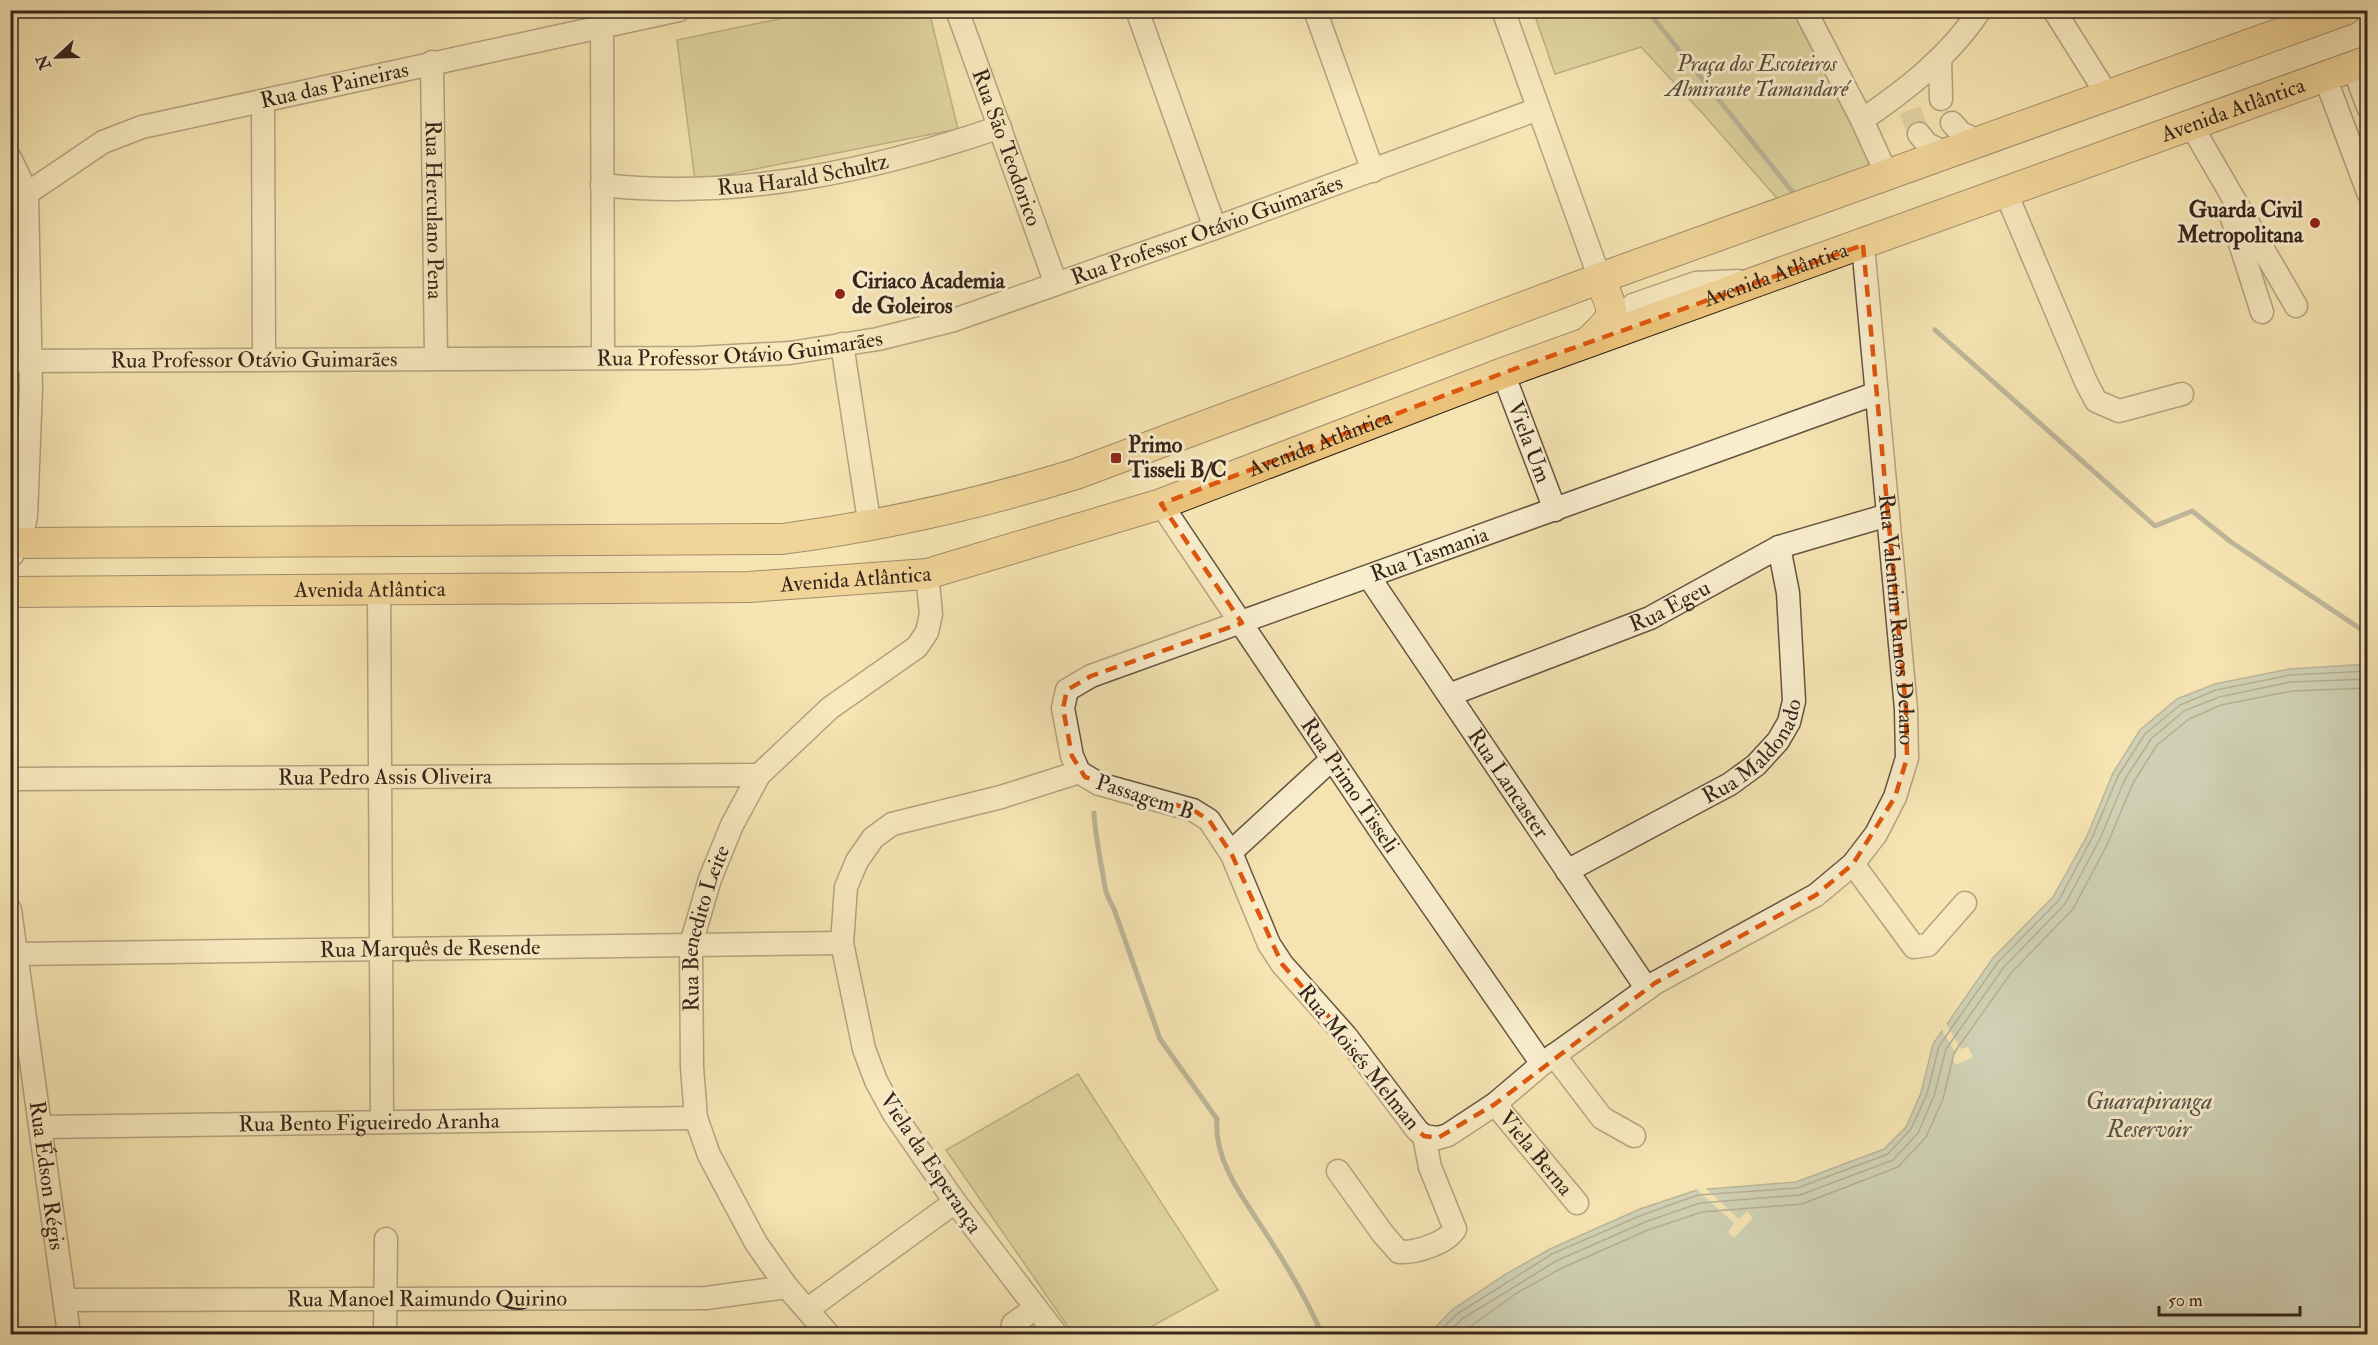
<svg xmlns="http://www.w3.org/2000/svg" width="2378" height="1345" viewBox="0 0 2378 1345" font-family="'IM FELL Double Pica',serif">
<rect width="100%" height="100%" fill="#f5e4b2"/>
<filter id="stains"><feTurbulence type="fractalNoise" baseFrequency=".00333" numOctaves="4"/><feColorMatrix values="0 0 0 0 .2 0 0 0 0 .09 0 0 0 0 .02 0 0 0 .5 -.17"/></filter>
<radialGradient id="worn" r=".72"><stop offset=".6" stop-color="#630" stop-opacity="0"/><stop offset="1" stop-color="#630" stop-opacity=".3"/></radialGradient>
<path fill="#c3c287" stroke="#7d7451" stroke-width="1.5" d="M1533,10L1795,11L1878,170L1782,204L1704,115L1641,47L1555,74Z
M817,11H929L958,129L695,181L677,40Z
M1078,1074L1218,1290L1138,1334H1073L946,1150Z"/>
<path fill="#a3bbb9" stroke="#787f7a" stroke-width="1.5" d="M2353,665H2367V1334H1429L1453,1309L1506,1274L1550,1249L1640,1209L1697,1190L1796,1182L1884,1149L1906,1127L1921,1093L1933,1044L1993,958L2053,897L2087,836L2113,773L2140,730L2177,699L2215,684L2289,669Z"/>
<path fill="#f5e4b2" d="M1945,1022L1961,1049L1968,1047L1973,1057L1955,1065L1952,1057L1956,1054L1941,1028Z
M1703,1186L1739,1219L1747,1211L1753,1218L1734,1238L1728,1232L1734,1223L1694,1187Z"/>
<g fill="none" stroke-linecap="round" stroke-linejoin="round">
<path stroke="#6d706a" stroke-width="1.5" d="M1437,1334L1457,1314L1552,1254L1642,1215L1698,1195L1797,1188L1888,1154L1911,1129L1927,1094L1939,1046L1998,962L2059,900L2092,838L2118,776L2145,734L2180,705L2216,690L2290,675L2368,671
M1447,1334L1462,1319L1556,1261L1645,1222L1700,1203L1800,1195L1893,1160L1918,1133L1934,1096L1946,1049L2004,967L2065,904L2099,841L2125,779L2151,739L2184,711L2219,697L2291,682L2368,679
M1460,1334L1517,1293L1560,1269L1648,1230L1702,1212L1802,1204L1898,1167L1926,1137L1943,1099L1954,1053L2011,973L2073,909L2107,845L2133,783L2157,745L2189,719L2221,705L2292,691L2368,688"/>
<path stroke="#787f7a" stroke-width="5" d="M1647,10L1795,195
M1935,330L2155,526L2192,511L2231,542L2368,634
M1094,813C1095,831 1098,847 1101,864C1106,887 1102,887 1114,909L1160,1039L1217,1119C1213,1162 1247,1203 1269,1238C1289,1269 1307,1300 1322,1334"/>
<path stroke="#cfbe94" stroke-width="22" stroke-dasharray="22 11" stroke-linecap="butt" d="M1910,110L1919,134"/>
<g stroke="#665541" stroke-width="25">
<g id="minor">
<path id="s1" d="M957,10L1056,284"/>
<path d="M1137,10L1215,228"/>
<path d="M1315,10L1373,171"/>
<path d="M1503,10L1600,279"/>
<path d="M1805,10L1862,120L1887,175"/>
<path d="M2054,10L2108,96"/>
<path d="M602,27L603,357"/>
<path d="M1940,58L1941,99"/>
<path id="s2" d="M432,62L436,358"/>
<path d="M2353,66L2368,107"/>
<path d="M2325,77L2368,192"/>
<path d="M263,101L264,358"/>
<path d="M1862,120C1906,90 1950,56 1980,10"/>
<path d="M1952,123L1961,133L1978,141"/>
<path d="M2191,125L2296,306"/>
<path d="M1919,134L1927,144L1946,153"/>
<path d="M10,158L27,193L31,389L26,516L20,543L12,555"/>
<path id="s3" d="M602,185C737,200 873,171 1000,127"/>
<path d="M2006,193L2086,382L2096,401L2119,411L2182,394"/>
<path id="s4" d="M10,205L103,142L142,127L679,10"/>
<path d="M2231,215L2262,312"/>
<path id="s5" d="M1863,245L1906,709L1907,758L1895,797L1876,834L1853,864L1816,895L1655,983L1542,1064L1495,1104L1448,1135L1438,1138L1424,1136L1417,1130L1346,1036L1282,964L1269,944L1232,855L1209,820L1193,810L1099,784L1079,772L1072,756L1063,708L1067,690L1091,676L1877,393"/>
<path d="M1603,330L1633,305L1696,283L1738,281"/>
<path d="M842,344L870,527"/>
<path id="s6" d="M10,361L696,358L790,353L878,339L954,320L1215,228L1538,109"/>
<path id="s7" d="M1503,373L1555,510"/>
<path id="s8" d="M1161,504L1386,839L1542,1064"/>
<path id="s9" d="M1369,577L1647,989"/>
<path d="M379,589L382,1122"/>
<path id="s10" d="M1449,695L1650,618L1779,547L1888,515"/>
<path id="s11" d="M10,779L759,775"/>
<path d="M1231,852L1332,759"/>
<path d="M1853,864L1914,947L1928,945L1965,903"/>
<path id="s12" d="M1567,871L1730,784L1756,765L1778,741L1789,722L1794,701L1788,593L1779,547"/>
<path id="s13" d="M10,910L69,1334"/>
<path id="s14" d="M18,954L842,943"/>
<path d="M1554,1055L1602,1118L1634,1136"/>
<path id="s15" d="M1495,1104L1577,1203"/>
<path id="s16" d="M42,1127L696,1118"/>
<path d="M1338,1171L1383,1234L1399,1252C1416,1253 1447,1243 1455,1229L1430,1167L1424,1136"/>
<path id="s17" d="M65,1300L706,1298L787,1287"/>
<path d="M808,1309L955,1202"/>
<path d="M385,1334L386,1239"/>
<path id="s18" d="M828,1334L787,1287L756,1243L709,1155L696,1118L692,1067L691,944L710,879L732,825L759,775L830,708L917,647L927,632L931,614L927,574"/>
<path d="M1011,1334L1013,1324L1036,1308"/>
<path d="M1056,1334L955,1202L894,1114L876,1081L864,1049L842,943L846,887L857,861L873,838L892,824L1001,797L1079,772"/>
</g>
</g>
<g stroke="#37251b" stroke-width="32">
<g id="major">
<path d="M1588,342C1618,314 1615,315 1600,279"/>
<path d="M10,543L782,539C882,526 979,504 1076,474L1617,272L2345,10"/>
<path id="s19" d="M10,592L749,587L927,574L1161,504L1503,373L2368,61"/>
</g>
</g>
<use href="#minor" stroke="#f8edcd" stroke-width="22"/>
<use href="#major" stroke="#eac279" stroke-width="30"/>
</g>
<path d="M0 0H2378V1345H0ZM1863,245L1906,709L1907,758L1895,797L1853,864L1816,895L1655,983L1495,1104L1438,1138L1424,1136L1408,1121L1346,1036L1282,964L1232,855L1209,820L1193,810L1085,777L1072,756L1063,708L1067,690L1091,676L1242,623L1161,504L1503,373Z" fill="#f5e4b2" fill-opacity=".55" fill-rule="evenodd"/>
<path fill="none" stroke="#df560d" stroke-width="4.5" stroke-dasharray="12 8" stroke-linejoin="round" d="M1863,245L1906,709L1907,758L1895,797L1853,864L1816,895L1655,983L1495,1104L1438,1138L1424,1136L1408,1121L1346,1036L1282,964L1232,855L1209,820L1193,810L1085,777L1072,756L1063,708L1067,690L1091,676L1242,623L1161,504L1503,373Z"/>
<g fill="#8f2418" stroke="#f8edcd" stroke-width="2">
<circle cx="2315" cy="223" r="6"/>
<circle cx="840" cy="294" r="6"/>
<rect x="1110" y="452" width="12" height="12" rx="3"/>
</g>
<g text-anchor="middle" dominant-baseline="central" stroke-width="6" stroke-linejoin="round" paint-order="stroke">
<g font-size="22" font-style="italic" fill="#5a4c36" stroke="#f8edcd">
<text x="1757" y="64">Praça dos Escoteiros<tspan x="1757" dy="25">Almirante Tamandaré</tspan></text>
</g>
<g font-size="22" fill="#37251b" stroke="#f8edcd">
<text stroke="none"><textPath href="#s4" startOffset="351">Rua das Paineiras</textPath></text>
<text stroke="none"><textPath href="#s19" startOffset="2304">Avenida Atlântica</textPath></text>
<text stroke="none"><textPath href="#s1" startOffset="146">Rua São Teodorico</textPath></text>
<text stroke="none"><textPath href="#s3" startOffset="202">Rua Harald Schultz</textPath></text>
<text stroke="none"><textPath href="#s2" startOffset="148">Rua Herculano Pena</textPath></text>
<text stroke="none"><textPath href="#s6" startOffset="1216">Rua Professor Otávio Guimarães</textPath></text>
<text stroke="none"><textPath href="#s19" startOffset="1818">Avenida Atlântica</textPath></text>
<text stroke="none"><textPath href="#s6" startOffset="730">Rua Professor Otávio Guimarães</textPath></text>
<text stroke="none"><textPath href="#s6" startOffset="244">Rua Professor Otávio Guimarães</textPath></text>
<text stroke="none"><textPath href="#s7" startOffset="74">Viela Um</textPath></text>
<text stroke="none"><textPath href="#s19" startOffset="1332">Avenida Atlântica</textPath></text>
<text stroke="none"><textPath href="#s5" startOffset="2146">Rua Tasmania</textPath></text>
<text stroke="none"><textPath href="#s19" startOffset="846">Avenida Atlântica</textPath></text>
<text stroke="none"><textPath href="#s19" startOffset="360">Avenida Atlântica</textPath></text>
<text stroke="none"><textPath href="#s10" startOffset="238">Rua Egeu</textPath></text>
<text stroke="none"><textPath href="#s5" startOffset="376">Rua Valentim Ramos Delano</textPath></text>
<text stroke="none"><textPath href="#s12" startOffset="225">Rua Maldonado</textPath></text>
<text stroke="none"><textPath href="#s11" startOffset="375">Rua Pedro Assis Oliveira</textPath></text>
<text stroke="none"><textPath href="#s9" startOffset="249">Rua Lancaster</textPath></text>
<text stroke="none"><textPath href="#s8" startOffset="339">Rua Primo Tisseli</textPath></text>
<text transform="translate(1145 797) rotate(18)">Passagem B</text>
<text stroke="none"><textPath href="#s18" startOffset="447">Rua Benedito Leite</textPath></text>
<text stroke="none"><textPath href="#s14" startOffset="412">Rua Marquês de Resende</textPath></text>
<text transform="translate(1359 1057) rotate(51)">Rua Moisés Melman</text>
<text stroke="none"><textPath href="#s16" startOffset="327">Rua Bento Figueiredo Aranha</textPath></text>
<text stroke="none"><textPath href="#s15" startOffset="64">Viela Berna</textPath></text>
<text transform="translate(931 1163) rotate(56)">Viela da Esperança</text>
<text stroke="none"><textPath href="#s13" startOffset="268">Rua Édson Régis</textPath></text>
<text stroke="none"><textPath href="#s17" startOffset="362">Rua Manoel Raimundo Quirino</textPath></text>
</g>
<g font-size="22" font-weight="bold" fill="#37251b" stroke="#f8edcd" text-anchor="start">
<text x="2303" y="210" text-anchor="end">Guarda Civil<tspan x="2303" dy="25">Metropolitana</tspan></text>
<text x="852" y="281">Ciriaco Academia<tspan x="852" dy="25">de Goleiros</tspan></text>
<text x="1128" y="445">Primo<tspan x="1128" dy="25">Tisseli B/C</tspan></text>
</g>
<g font-size="24" font-style="italic" fill="#57524a" stroke="#f8edcd">
<text x="2149" y="1101">Guarapiranga<tspan x="2149" dy="28">Reservoir</tspan></text>
</g>
</g>
<rect width="2378" height="1345" fill="none" stroke="#f5e4b2" stroke-width="36"/>
<rect x="12" y="12" width="2354" height="1321" fill="none" stroke="#37251b" stroke-width="3"/>
<rect x="18" y="18" width="2342" height="1309" fill="none" stroke="#37251b" stroke-width="1.5"/>
<g transform="translate(57 57) rotate(248)" stroke="#f8edcd" stroke-width="4.5" paint-order="stroke">
<path d="M0-4.5L10 22L0 15L-10 22Z" fill="#37251b"/>
<text y="-9" font-size="16" font-weight="bold" text-anchor="middle" fill="#37251b">N</text>
</g>
<path d="M2159 1306v9h141v-9" fill="none" stroke="#37251b" stroke-width="3"/>
<text x="2168" y="1306" font-size="18" fill="#37251b" stroke="#f8edcd" stroke-width="4.5" paint-order="stroke">50 m</text>
<rect width="100%" height="100%" filter="url(#stains)"/>
<rect width="100%" height="100%" fill="url(#worn)"/>
</svg>
